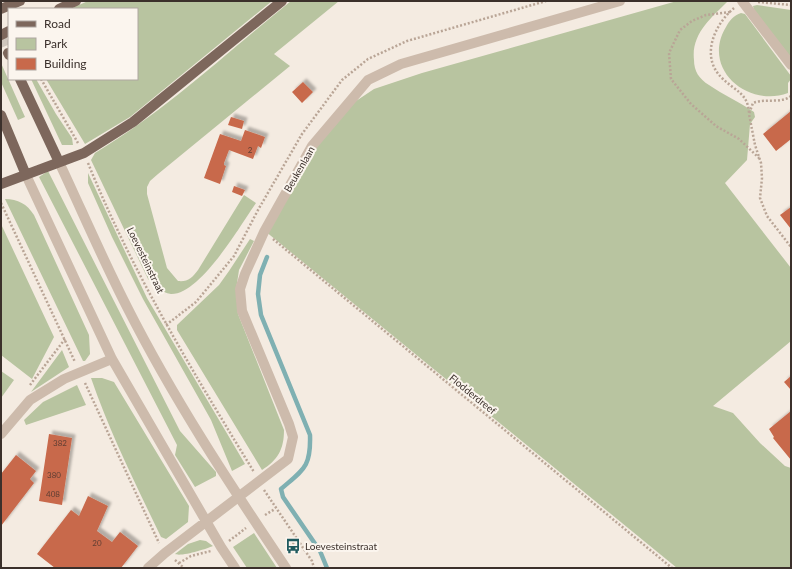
<svg xmlns="http://www.w3.org/2000/svg" width="792" height="569" viewBox="0 0 792 569" font-family="Lato,sans-serif">
<defs>
<filter id="shadow"><feDropShadow dx="3.5" dy="-3.5" stdDeviation="1" flood-color="#0004"/></filter>
</defs>
<rect width="100%" height="100%" fill="#f4ebe1"/>
<path fill="#b8c4a0" d="M88,1H272L130,117L85,144L46,79H137V9H70Z
M291,1H339L274,54L290,66L158,174L150,181L147,187V194L167,268L178,281C188,282 192,278 198,270L244,195L256,203C240,226 200,295 171,294C161,293 155,284 148,279L91,160L95,153C167,110 226,53 291,1Z
M677,1H728C711,18 691,34 694,60C694,71 699,79 709,85C723,95 740,102 754,112L755,117L750,124L747,160L725,183L791,268V341L713,406L733,413L760,443L785,466L791,468V568H677L265,231L312,149L353,103L374,89L422,73Z
M757,5L791,10V58L754,10L753,6Z
M741,13L745,14L791,76V79L788,83V93C747,108 701,68 726,27C729,21 734,15 741,13Z
M1,63L25,117L18,120L1,82Z
M31,79H36L56,114L72,138L73,145H62Z
M48,171L180,431L216,472V476L195,487L175,455L177,445L39,177Z
M88,173L147,298L245,464L232,471L211,420L143,299L112,237L88,183Z
M5,199C18,199 27,204 34,215L89,335L90,354L85,361H83Z
M1,224L54,337L32,379L1,355Z
M250,239L254,241L239,270L236,290L238,314L284,430C284,449 278,460 262,470L177,330V325L219,285L229,271Z
M62,350L69,367L31,392Z
M1,371L14,380L1,398Z
M91,378H102L114,382L189,506L188,522L166,539L161,537C136,485 110,433 91,378Z
M77,385L86,405L26,425L24,420L43,402Z
M254,533L277,568H247L233,547Z
M200,540L206,541L213,546C206,549 181,557 175,554L188,544Z"/>
<g fill="none" stroke-linecap="round" stroke-linejoin="round">
<path stroke="#7fb0b2" stroke-width="4.5" d="M267,257L260,275L258,294L261,315L310,435C311,467 304,469 281,489L283,497L320,551L327,568"/>
</g>
<path fill="#c8694b" filter="url(#shadow)" d="M303,82L313,92L302,103L292,92Z
M791,111V139L776,151L763,134Z
M231,117L244,121L242,129L228,125Z
M245,130L265,137L261,148L258,146L253,159L229,150L224,163V165L226,166L220,184L204,178L220,134L241,141Z
M234,186L245,190L242,196L232,192Z
M791,207V229L780,215Z
M791,376V390L784,382Z
M791,411V460L773,438L774,437L769,429Z
M49,434L72,438L62,505L39,501Z
M16,455L36,471L30,479L34,483L1,526V474Z
M88,496L108,506L97,531L112,542L120,532L138,546L121,568H55L37,554L71,510L79,516Z"/>
<g fill="none" stroke-linecap="round" stroke-linejoin="round">
<path stroke="#cfc6bd" stroke-width="10" stroke-dasharray="10 5" stroke-linecap="butt" d="M1,37L8,53"/>
<path stroke="#b9a596" stroke-width="2.5" stroke-dasharray="2 2" stroke-linecap="butt" d="M758,2L791,5
M734,8C714,25 700,57 722,78C735,91 748,93 749,113
M730,12L706,15L692,21L680,30L669,53L671,79L691,104L716,126L739,139L759,158
M41,79L78,143
M791,96C781,104 765,98 753,103L749,114L755,145L761,163L762,178L760,198L767,216L791,247
M88,163C132,272 193,372 254,472
M1,203L75,362
M273,239L672,568
M166,325L196,302L234,256L258,210L302,134L342,80L368,59L407,41L546,1
M85,383L159,543
M30,385L65,339
M264,490L312,561L314,568
M265,515L275,509
M229,541L246,528
M289,546L298,540
M175,560L184,568
M179,563L191,556L211,551"/>
<path stroke="#cdbbac" stroke-width="10" d="M742,1L791,65
M59,162C82,211 103,260 127,307C173,398 229,483 286,568
M26,175L112,359L221,547L235,568
M1,434L30,400L64,379L112,359
M148,568L165,553L288,459L293,437L289,424L242,311L240,289L245,274L264,232L312,146L368,80L401,64L620,1"/>
<path stroke="#7d675c" stroke-width="10" d="M59,9L76,1
M1,35L9,31
M8,53L9,55
M20,79L59,162
M1,115L26,175
M1,184L84,153L133,122L282,1"/>
<path stroke="#7d675c" stroke-width="10" d="M1,9L20,1"/>
</g>
<defs>
<g id="bus-bare" transform="scale(1.2)"><path d="M-5-6H5V4H4V6H2V4H-2V6H-4V4H-5ZM-3.5-4V0h7V-4ZM-3.5 1.2v1.5H-2V1.2ZM2 1.2v1.5H3.5V1.2Z" fill="#1f5a5e" stroke="#fbf5ee" stroke-width="2.5" paint-order="stroke"/></g>
</defs>
<g fill-rule="evenodd">
<use href="#bus-bare" x="293" y="546"/>
</g>
<g text-anchor="middle" dominant-baseline="central" stroke-width="4" stroke-linejoin="round" paint-order="stroke">
<g font-size="8" fill="#5e3e33">
<text x="250" y="150">2</text>
<text x="60" y="443">382</text>
<text x="54" y="475">380</text>
<text x="53" y="494">408</text>
<text x="97" y="543">20</text>
</g>
<g font-size="10" fill="#3b302b" stroke="#fbf5ee">
<text transform="translate(299 169) rotate(-60)">Beukenlaan</text>
<text transform="translate(146 260) rotate(64)">Loevesteinstraat</text>
<text transform="translate(473 394) rotate(39)">Flodderdreef</text>
</g>
<g font-size="10" fill="#3b302b" stroke="#fbf5ee" text-anchor="start">
<text x="305" y="546">Loevesteinstraat</text>
</g>
</g>
<rect width="792" height="569" fill="none" stroke="#3b302b" stroke-width="4"/>
<rect x="8" y="8" width="130" height="72" fill="#fbf5ee" stroke="#aea6a0"/>
<rect x="16" y="21" width="20" height="6" fill="#7d675c" stroke="#aea6a0"/>
<text x="44" y="28" font-size="12" fill="#3b302b">Road</text>
<rect x="16" y="38" width="20" height="12" fill="#b8c4a0" stroke="#aea6a0"/>
<text x="44" y="48" font-size="12" fill="#3b302b">Park</text>
<rect x="16" y="58" width="20" height="12" fill="#c8694b" stroke="#aea6a0"/>
<text x="44" y="68" font-size="12" fill="#3b302b">Building</text>
</svg>
